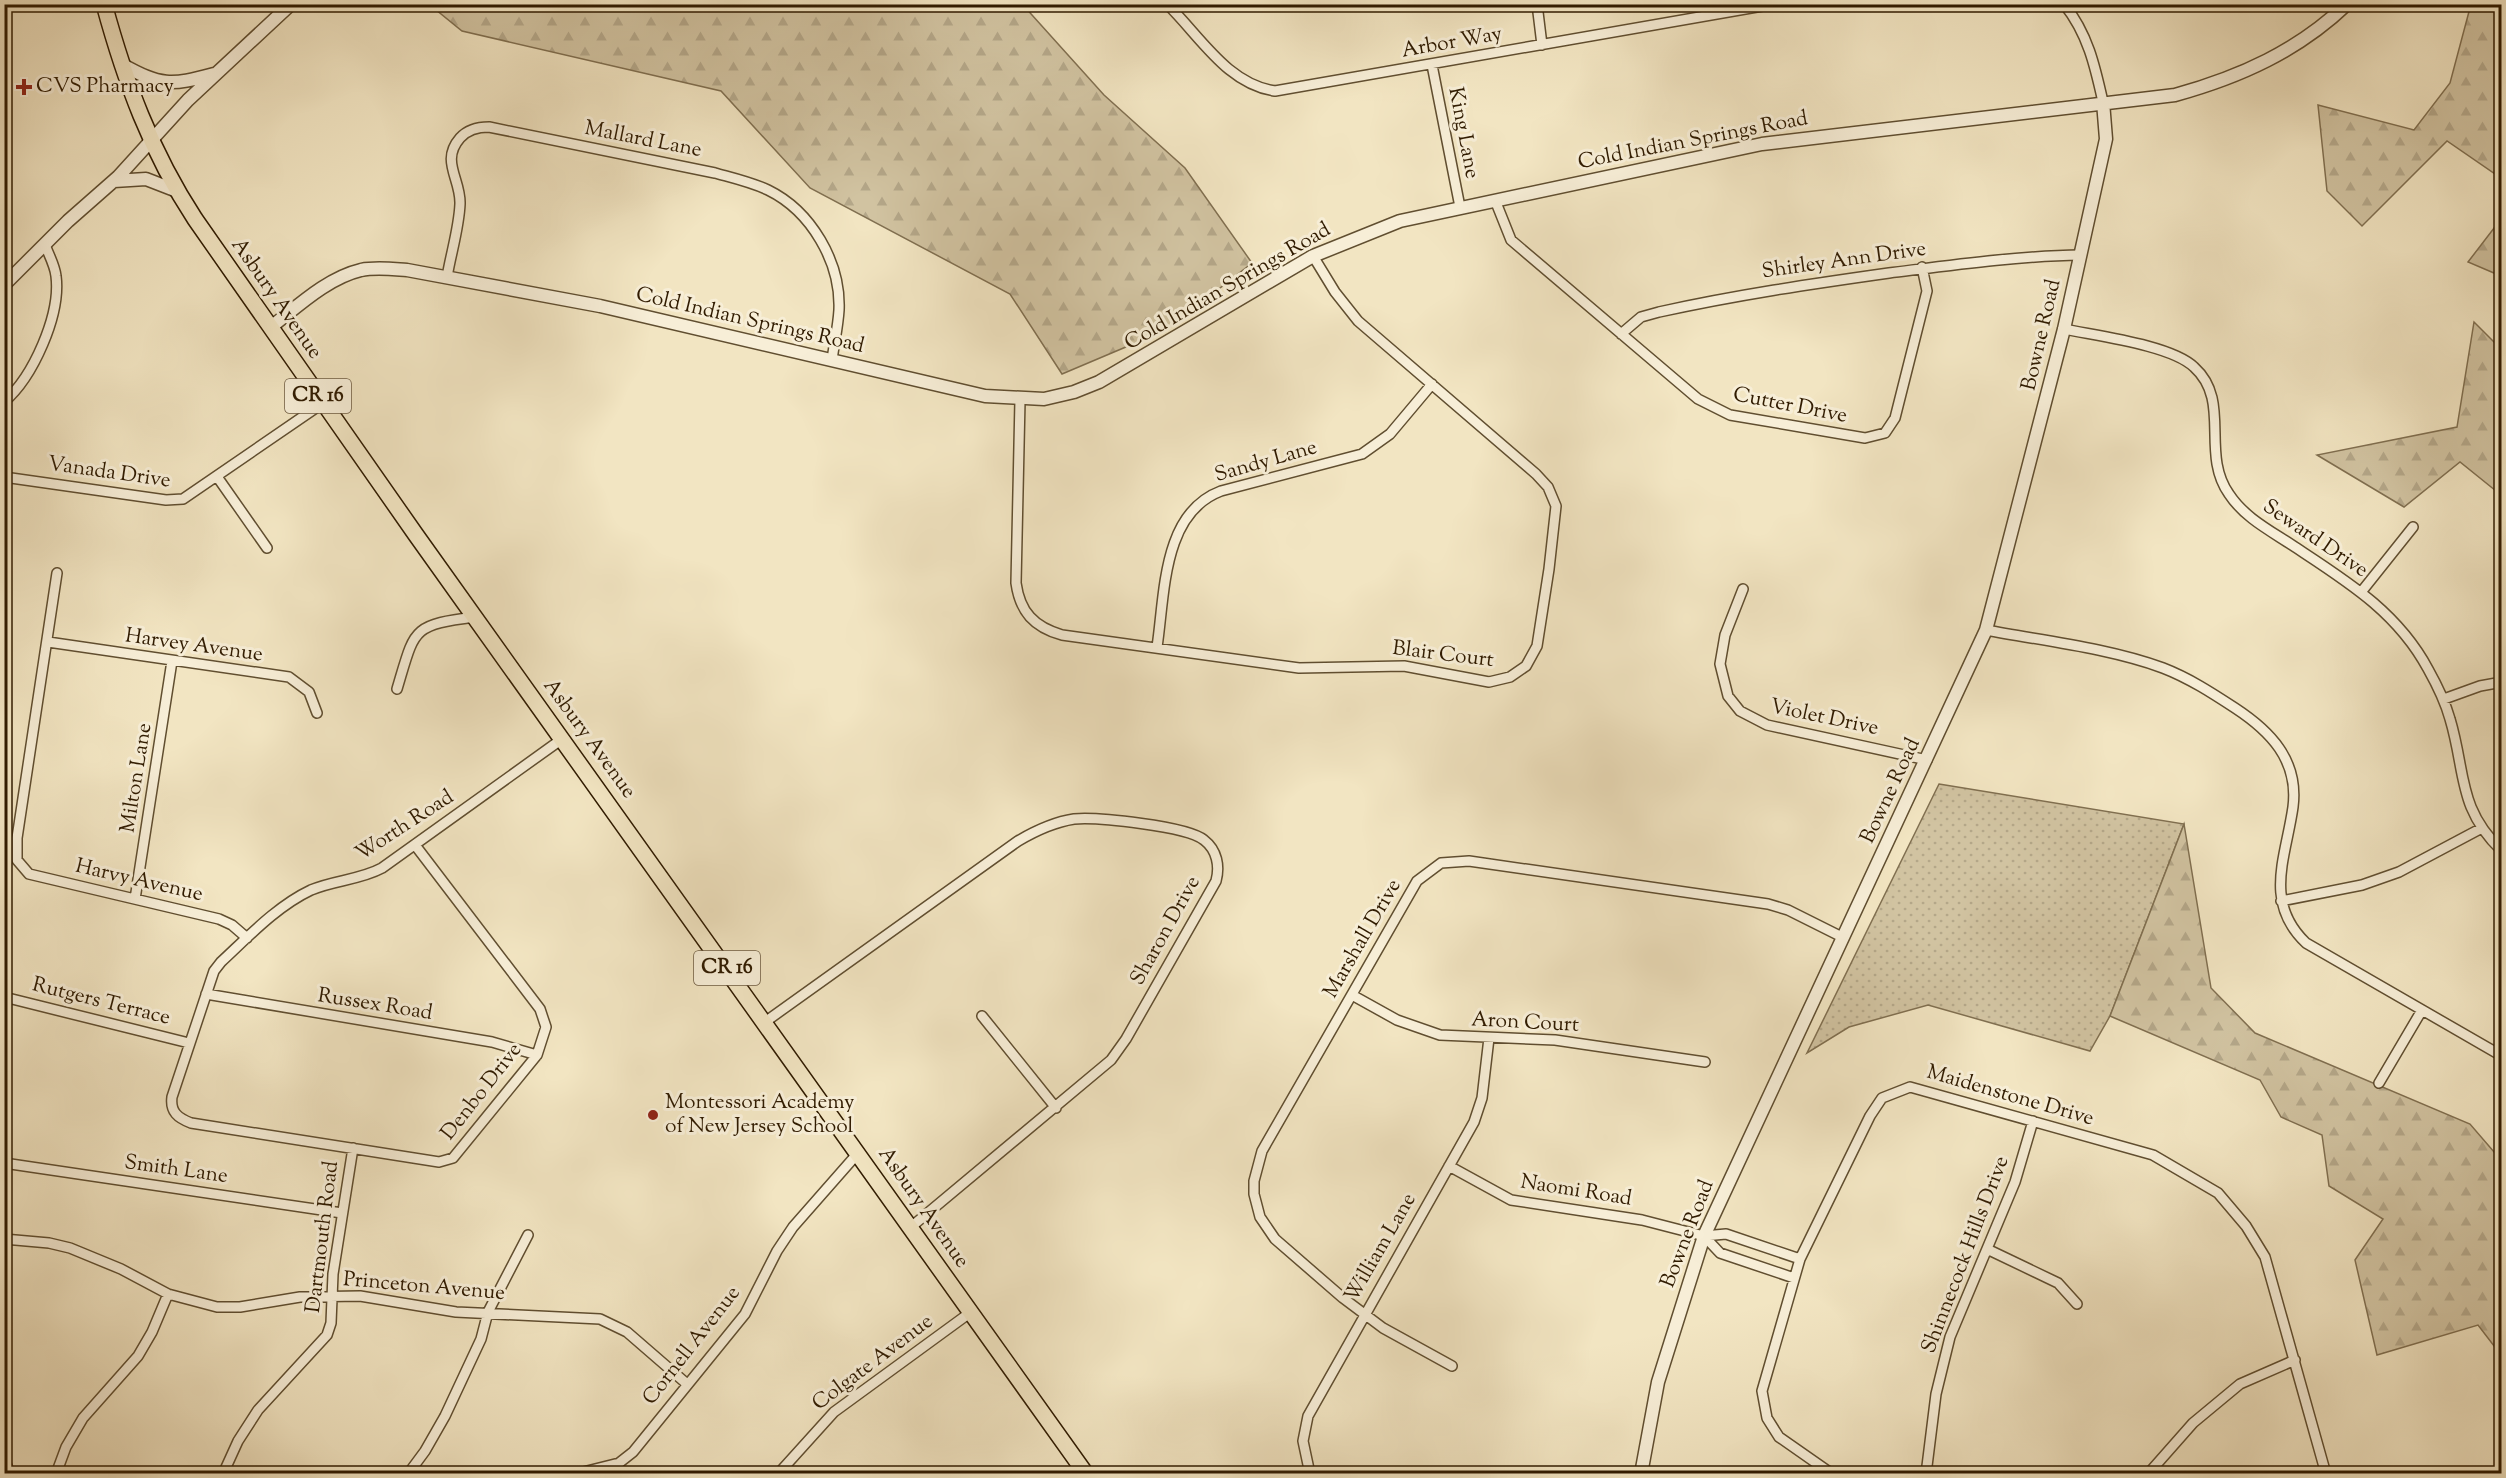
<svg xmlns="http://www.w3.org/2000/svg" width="2506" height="1478" viewBox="0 0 2506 1478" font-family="'Sorts Mill Goudy',serif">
<defs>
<pattern id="grass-dots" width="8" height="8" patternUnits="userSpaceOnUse" patternTransform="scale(1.5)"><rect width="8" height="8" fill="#d1c3a1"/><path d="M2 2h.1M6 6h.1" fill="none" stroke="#b4a789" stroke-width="1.8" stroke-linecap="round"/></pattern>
<pattern id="forest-firs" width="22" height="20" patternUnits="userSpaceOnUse" patternTransform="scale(1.5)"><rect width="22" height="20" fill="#d1c3a1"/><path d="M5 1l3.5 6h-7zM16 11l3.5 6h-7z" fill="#b4a789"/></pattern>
</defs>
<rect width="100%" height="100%" fill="#f2e5c2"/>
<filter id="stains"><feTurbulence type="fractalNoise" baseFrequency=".00333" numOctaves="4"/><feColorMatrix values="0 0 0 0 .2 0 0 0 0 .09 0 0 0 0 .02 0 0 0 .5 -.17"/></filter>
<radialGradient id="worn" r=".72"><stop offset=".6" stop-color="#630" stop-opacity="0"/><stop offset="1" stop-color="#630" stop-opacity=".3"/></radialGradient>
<path fill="url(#grass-dots)" stroke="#806f50" stroke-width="1.5" d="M1939,784L2184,824L2110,1016L2090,1051L1928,1005L1849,1027L1807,1053Z"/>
<path fill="url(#forest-firs)" stroke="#806f50" stroke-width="1.5" d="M2471,4L2501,5V178L2447,141L2362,226L2327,191L2318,105L2414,130L2450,83Z
M430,5H1023L1104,95L1185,168L1252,263L1166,330L1062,374L1010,294L810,188L721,91L462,31Z
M2501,219V276L2468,262Z
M2474,322L2501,349V495L2460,462L2404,507L2317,455L2457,427Z
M2184,824L2211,988L2255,1033L2470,1124L2501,1160V1355L2478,1325L2377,1355L2355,1260L2383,1219L2329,1186L2322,1135L2281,1117L2260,1080L2110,1016Z"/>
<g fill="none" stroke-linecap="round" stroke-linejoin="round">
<g stroke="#604e30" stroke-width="12">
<path id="minor" d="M1167,4C1200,36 1227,84 1275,91L1774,4
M1537,4L1542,45
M2064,4C2088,34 2095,66 2103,102
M1432,65L1460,207
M1495,200L1511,240L1698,399L1730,415L1865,438L1885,433L1895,418L1927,291L1922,267
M447,277C451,253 459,228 460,204C461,179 440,161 460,138C468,129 478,127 489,127L715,173C733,178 751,182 768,190C811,211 841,262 839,310C838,327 834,344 832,360
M2064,329C2097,336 2171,345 2194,367C2232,401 2200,453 2229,494C2244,517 2269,530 2292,545C2345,580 2397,611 2428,669C2437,685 2445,701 2450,719C2466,772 2457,808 2502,851
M1621,334L1641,317L1659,312C1736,295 1811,284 1889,273C1953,265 2016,256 2081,255
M1020,400L1016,583C1020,612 1034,627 1062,635L1299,668L1404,666L1489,682L1510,677L1526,666L1537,646L1549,569L1556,506L1548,487L1536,474L1358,321L1335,292L1313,256
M4,402C33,377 61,315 56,276C55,266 49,255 45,245
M4,477L166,500L183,499L323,403
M218,478L267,548
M57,573L17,838V860L29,874L219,919L232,925L247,938
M1743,589L1725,635L1720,664L1728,696L1740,711L1767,725L1927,760
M2362,591L2413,527
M1986,630C2044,641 2108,648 2163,668C2189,678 2212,693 2235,708C2270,731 2299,760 2293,807C2286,857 2263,902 2306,943L2502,1056
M48,642L289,677L309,692L317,713
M1157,647C1165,594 1162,513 1221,491L1362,454L1390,434L1432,384
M397,689C415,629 411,625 475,617
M2444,699L2480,686L2502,682
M415,845L540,1009L546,1027L537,1055L453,1158L439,1162L191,1123C178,1118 170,1112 172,1097L214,971L221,962C248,937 277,906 311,890C334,880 360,880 382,868L562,739
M135,899L172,661
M2281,901L2362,885L2399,872L2480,829
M206,994L492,1042L537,1055
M1352,995L1397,1020L1440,1035L1555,1040L1705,1062
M4,997L189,1043
M982,1016L1056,1108
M765,1022L1018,841C1035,831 1054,822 1074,819C1097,817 1187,826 1204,840C1217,850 1220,866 1216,881L1126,1039L1111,1060L911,1227
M2379,1083L2422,1010
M4,1163L342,1213
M1449,1166L1511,1200L1642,1220L1704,1236L1726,1234L1800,1259
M1704,1236L1720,1253L1794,1278
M4,1239L49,1243L70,1248L121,1269L168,1294L217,1307H240L300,1297L360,1296L456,1312L600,1319L627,1332L687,1384
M1987,1249L2058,1283L2077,1304
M1452,1366L1383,1328L1343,1298L1275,1239L1260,1217L1254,1194V1181L1262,1151L1417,881L1441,863L1469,861L1768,904L1788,910L1842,937
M4,1458L10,1474
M56,1474L66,1447L83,1418L138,1356L152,1332L168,1294
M223,1474L238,1441L258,1410L327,1335L331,1323L333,1274L353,1148
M408,1474L425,1451L445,1416L481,1339L488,1312L528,1235
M575,1474L619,1463L633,1452L745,1314L777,1251L793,1227L858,1153
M778,1474L834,1412L971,1312
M1310,1474L1303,1441L1308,1416L1474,1122L1482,1098L1489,1038
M1832,1474L1779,1437L1767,1418L1762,1391L1800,1259L1870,1116L1882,1098L1910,1087L2153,1155L2218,1193L2246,1226L2265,1257L2326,1474
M1926,1474L1936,1394L1950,1337L2015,1182L2033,1121
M2148,1474L2193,1423L2240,1384L2295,1360"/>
</g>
<g stroke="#604e30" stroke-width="15">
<path id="tertiary" d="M2393,4H2401
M121,64C161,86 170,86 214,74
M114,181L146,179L177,191
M4,285L68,221L118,177L188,100L291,4
M271,327C297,307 327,278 361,270C376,267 392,269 407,270L600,306L985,396L1044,399L1074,392L1099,382L1313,256L1400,221L1762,144L2175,95C2240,77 2298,51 2347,4
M1641,1474L1658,1382L1704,1236L1986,630L2064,329L2106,139L2103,102"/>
</g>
<g stroke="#301b00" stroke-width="18">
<path id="primary" d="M104,4C125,81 151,152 195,219L416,535L1086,1474"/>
</g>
<use href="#minor" stroke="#f7eed7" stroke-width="9"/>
<use href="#tertiary" stroke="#f7eed7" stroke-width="12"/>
<use href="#primary" stroke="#f2e5c2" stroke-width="15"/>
</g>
<g fill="#8f2418" stroke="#f7eed7" stroke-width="2">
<path d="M21 78h6v6h6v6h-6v6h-6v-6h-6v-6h6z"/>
<circle cx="653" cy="1115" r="6"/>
</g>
<g text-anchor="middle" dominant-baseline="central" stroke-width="6" stroke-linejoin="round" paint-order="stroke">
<g fill="#f7eed7" stroke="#6c5a40" stroke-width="1.5">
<rect x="285" y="379" width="66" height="34" rx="4.5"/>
<rect x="694" y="951" width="66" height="34" rx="4.5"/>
</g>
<g font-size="20" font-weight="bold" fill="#301b00">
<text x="318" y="396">CR 16</text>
<text x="727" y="968">CR 16</text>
</g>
<g font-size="21" fill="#301b00" stroke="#f7eed7">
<text transform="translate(1452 43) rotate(-10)">Arbor Way</text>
<text transform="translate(1463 133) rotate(79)">King Lane</text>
<text transform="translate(643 140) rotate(11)">Mallard Lane</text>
<text transform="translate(1693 141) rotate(-11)">Cold Indian Springs Road</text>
<text transform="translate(1844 261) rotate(-8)">Shirley Ann Drive</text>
<text transform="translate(1228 287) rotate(-30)">Cold Indian Springs Road</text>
<text transform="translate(276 299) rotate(55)">Asbury Avenue</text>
<text transform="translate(750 321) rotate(13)">Cold Indian Springs Road</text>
<text transform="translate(2042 335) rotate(-77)">Bowne Road</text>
<text transform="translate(1790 406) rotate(11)">Cutter Drive</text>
<text transform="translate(1266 462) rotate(-16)">Sandy Lane</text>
<text transform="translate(109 473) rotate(8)">Vanada Drive</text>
<text transform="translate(2315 539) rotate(34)">Seward Drive</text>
<text transform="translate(194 646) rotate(8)">Harvey Avenue</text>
<text transform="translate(1443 655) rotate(7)">Blair Court</text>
<text transform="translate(1824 718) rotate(12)">Violet Drive</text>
<text transform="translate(589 739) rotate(54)">Asbury Avenue</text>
<text transform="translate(137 778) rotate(-81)">Milton Lane</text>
<text transform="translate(1891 791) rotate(-65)">Bowne Road</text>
<text transform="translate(405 826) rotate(-33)">Worth Road</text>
<text transform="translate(139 881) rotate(13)">Harvy Avenue</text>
<text transform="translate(1166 931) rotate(-61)">Sharon Drive</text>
<text transform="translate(1363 939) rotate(-60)">Marshall Drive</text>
<text transform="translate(101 1002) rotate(14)">Rutgers Terrace</text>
<text transform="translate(375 1005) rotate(9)">Russex Road</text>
<text transform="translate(1525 1023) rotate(3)">Aron Court</text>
<text transform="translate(482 1092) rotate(-52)">Denbo Drive</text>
<text transform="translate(2010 1096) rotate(16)">Maidenstone Drive</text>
<text transform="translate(176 1170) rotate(8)">Smith Lane</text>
<text transform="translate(1576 1191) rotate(9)">Naomi Road</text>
<text transform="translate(923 1208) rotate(55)">Asbury Avenue</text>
<text transform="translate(1688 1234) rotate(-69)">Bowne Road</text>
<text transform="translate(323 1237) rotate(-83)">Dartmouth Road</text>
<text transform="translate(1381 1248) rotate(-60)">William Lane</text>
<text transform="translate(1966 1255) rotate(-69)">Shinnecock Hills Drive</text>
<text transform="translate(424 1287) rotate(5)">Princeton Avenue</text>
<text transform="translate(692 1346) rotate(-52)">Cornell Avenue</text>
<text transform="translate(873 1363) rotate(-37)">Colgate Avenue</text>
</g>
<g font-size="21" fill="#301b00" stroke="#f7eed7" text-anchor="start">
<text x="36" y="87">CVS Pharmacy</text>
<text x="665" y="1103">Montessori Academy<tspan x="665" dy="24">of New Jersey School</tspan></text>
</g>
</g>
<rect width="2506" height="1478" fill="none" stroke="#f2e5c2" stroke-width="24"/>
<rect x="6" y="6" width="2494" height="1466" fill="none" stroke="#301b00" stroke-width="3"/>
<rect x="12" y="12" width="2482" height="1454" fill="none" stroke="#301b00" stroke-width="1.5"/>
<rect width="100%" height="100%" filter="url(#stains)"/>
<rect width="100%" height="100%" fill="url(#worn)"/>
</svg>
